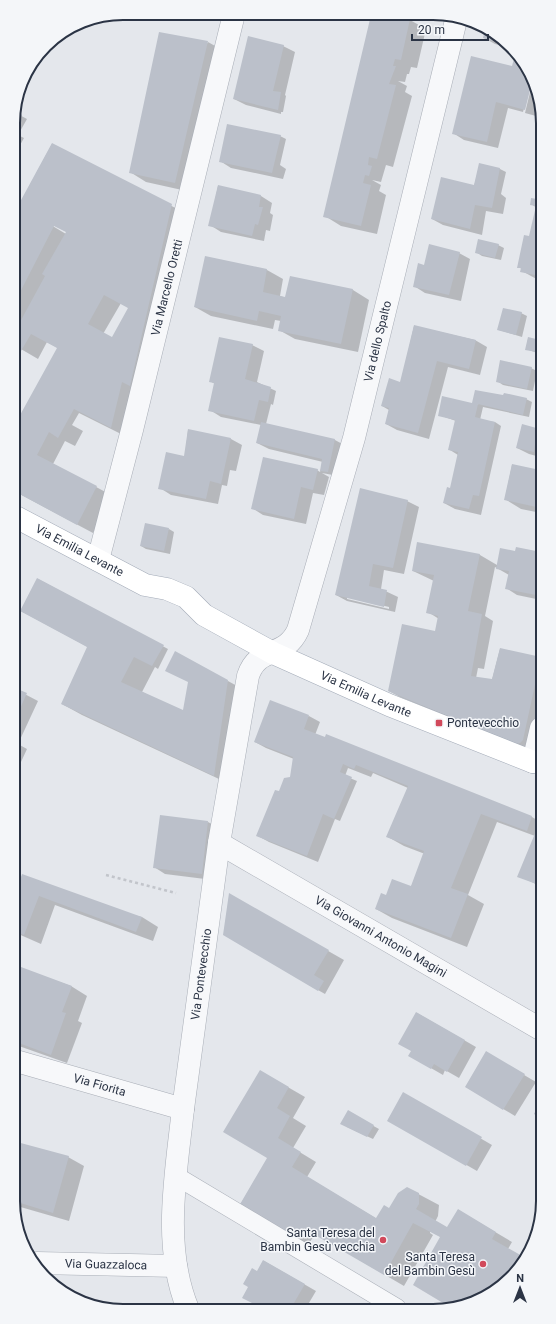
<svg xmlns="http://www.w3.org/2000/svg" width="556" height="1324" viewBox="0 0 556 1324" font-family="Roboto,sans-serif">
<rect width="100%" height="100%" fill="#e4e7ec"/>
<path fill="#0003" fill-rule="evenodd" d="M372,15H388L410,20L426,29L417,68L411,67L409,74H407L405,82L398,81L407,86L405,92L412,96L393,167L386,165L381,182L372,180L381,185L379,191L386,195L377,234L341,226L325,216Z
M486,31L506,41L510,48L495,44L484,38Z
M208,42L224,51L191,192L146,182L130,172Z
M283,46L295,52L285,95L286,96L283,112H281V114L246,105L234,99Z
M517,69L531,81L523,112L508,108L498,148L464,140L453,133Z
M532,84L539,95L536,116L525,113Z
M14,112L27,119L18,135L24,138L13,158Z
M280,136L286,139L280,165L286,169L283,179L231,168L220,161Z
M52,144L187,214L127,437L79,413L72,425L83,431L75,446L65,441L53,464L113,496L93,533L14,491L58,348L47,342L38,359L14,345V215ZM52,224L67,232L66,234L51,225ZM121,303L129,308L113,339L103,334Z
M480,164L500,169L506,172L501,194L506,198L503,214L486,211L482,235L443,225L432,219L474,186Z
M218,186L261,196L272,203L270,213L273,215L270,231L266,230L264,241L221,232L210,225Z
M540,193V281L522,271V269L518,267L530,237L537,208L531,204L538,200Z
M498,245L504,248L501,260L482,256L476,252Z
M459,253L470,259L461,301L425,293L414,286Z
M206,257L267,270L283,279L280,296L286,298L353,290L369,300L358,352L295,339L279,330L281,321L275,320L273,329L211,316L195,307Z
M521,313L527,316L522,337L499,330Z
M414,326L475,340L487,347L480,375L448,367L429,439L397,430L386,424L389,410L382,406L401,383Z
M528,339L540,341V354L526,349Z
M252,345L264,351L257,382L276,391L273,405L271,404L266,424L335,440L346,446L333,475L322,473L329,477L324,495L313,493L306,524L263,515L252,508L317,470L320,472L323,462L269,449L257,443L261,425L221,417L210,410L215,384L210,381Z
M531,368L537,371L533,391L503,385L497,381Z
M504,397L526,399L532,402L529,417L483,407L480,420L495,422L501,426L481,515L455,509L444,503L451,489L458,455L450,450L456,421L439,415Z
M14,415L18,417L14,424Z
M522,426L540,430V457L529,454L517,448Z
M188,430L231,439L242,445L236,471L230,470L227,486L222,485L218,504L171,495L160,488L185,458Z
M512,465L540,471L541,513L521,509L505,499Z
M407,501L419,507L404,574L384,570L381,589L398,597L395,612L347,601L336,595ZM347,597L389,607V609L347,599Z
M169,529L174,532L170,554L146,549L141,546Z
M418,543L480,555L497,565L516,552L541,553V600L517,595L506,588L509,575L495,567L485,616L493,621L484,669L478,668L476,678L492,680L500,649L541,658V753L540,754L400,697L389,691L436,633L439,619L428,612L434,581L413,571Z
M38,579L168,649L158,669L155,667L142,692L183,712L228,681L248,692L234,786L82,715L62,704L88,647L21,611Z
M15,689L38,701L18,744L27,749L15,775Z
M309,716L320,722L315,735L325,739L326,736L532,817L542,823V887L519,876L535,836L497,822L468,895L484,904L467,947L392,918L376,909L387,896L411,887L425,854L404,846L388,837L408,788L373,773L371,777L348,768L345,776L357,781L340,821L335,819L318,862L269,842L258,836L280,792L291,778L294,759L266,748L255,742Z
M208,822L219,828L213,880L165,874L154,867Z
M16,889L142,917L158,927L153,941L55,905L41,944L16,933Z
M230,895L344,960L325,994L309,985Z
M22,969L71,986L87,996L78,1021L82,1023L67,1063L16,1045V985Z
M417,1013L476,1047L459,1078L445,1070L443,1075L410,1056L412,1051Z
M487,1053L536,1082L515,1116L466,1087Z
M260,1071L305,1097L293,1118L306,1126L293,1148L316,1162L307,1177L377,1219L389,1209L407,1188L439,1205L438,1216L435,1222L448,1229L458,1210L512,1242L508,1249L524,1258L520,1268L494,1293L461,1307H449L441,1237L430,1231V1233L433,1235L404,1286L315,1234L308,1245L240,1205L269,1157Z
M404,1094L492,1145L477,1171L388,1120Z
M348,1112L379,1129L373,1139L347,1127Z
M18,1143L68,1157L84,1166L69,1221L17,1206L16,1150Z
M264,1261L316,1291L306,1308H254Z"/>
<path fill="#bbc0ca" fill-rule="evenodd" d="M371,15H392L410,19L401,60L395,59L393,66H396L389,84L396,85L377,159L369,157L368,165L372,166L369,176L365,175L363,183L371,185L361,226L323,217Z
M485,30L506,41L508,45L483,38Z
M159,32L208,41L175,183L129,173Z
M248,36L284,45L273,91L281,92L278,110L233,99Z
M515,55L532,82L525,110L496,102L487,142L452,134L471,56L512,66Z
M14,111L22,115L13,131V116Z
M227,124L281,135L272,173L219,162Z
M52,143L172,204L130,386L122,382L111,428L74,409L58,438L49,432L37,455L97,486L77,525L14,491V426L57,348L31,334L21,351L14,347V333L45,276L42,274L66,232L54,226L14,304V213ZM104,295L128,308L112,337L88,324Z
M479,163L500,168L492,208L475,205L470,229L431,219L441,177L474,185Z
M218,185L261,195L259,207H263L258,225L255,224L252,236L208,226Z
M540,191V276L520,272L521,268H517L524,235L529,236L536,206L530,205L531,198L537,199Z
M478,239L499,244L495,258L475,253Z
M429,244L460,252L449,295L413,287L418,263L424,265Z
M205,256L267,269L263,292L285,297L290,276L353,289L341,344L278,331L281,316L259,311L257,321L194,307Z
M503,308L522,312L516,335L497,330Z
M414,325L476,340L469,369L437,361L418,433L385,424L389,408L381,406L389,378L400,382Z
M219,337L253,344L245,379L271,387L268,402L259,400L254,421L208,411L214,383L209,382Z
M528,337L540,340L537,352L525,350Z
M500,360L532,367L527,389L496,382Z
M475,390L503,395L504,393L527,398L523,415L478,404L475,417L495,422L479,496L473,495L469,509L443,503L447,487L450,488L458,452L448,450L455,420L438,416L442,396L472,403Z
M261,422L335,439L328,472L320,471L322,459L256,443Z
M522,424L540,429V445L535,444L534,452L516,448Z
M188,429L231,438L221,484L210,481L206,499L158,489L166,452L184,456Z
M263,457L318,469L313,490L301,487L294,519L251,509Z
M512,464L540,470L541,508L504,500Z
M360,488L408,500L393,568L373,564L369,586L387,590L384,607L335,595Z
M145,523L169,528L164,551L140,546Z
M417,542L480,554L468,611L482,614L471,676L492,679L500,648L541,657L523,740L520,743L515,744L388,691L402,624L435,631L438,616L426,613L434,575L412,571Z
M516,547L541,552V596L505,589L509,571L496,569L500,548L515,551Z
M37,578L164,645L152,666L134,657L121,682L183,710L188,682L165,671L175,651L228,680L214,776L61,704L87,647L20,611Z
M15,688L27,693L15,720Z
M270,700L309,715L304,729L325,737L326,734L532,816L527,831L481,814L451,888L468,894L451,938L375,909L381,893L386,895L392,879L411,886L424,851L386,837L408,786L356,765L354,769L343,764L340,772L352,777L334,819L323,814L307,856L256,836L275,790L279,791L284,778L290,777L293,757L254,742Z
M160,815L208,821L202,874L153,868Z
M536,831L542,833V886L517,877Z
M22,874L142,917L136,932L39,896L24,935L16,932V891Z
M229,893L329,950L314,975L324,981L318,991L223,935Z
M21,967L72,986L62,1012L66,1013L51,1055L16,1042V982Z
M542,1005V1014L538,1012Z
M416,1012L465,1040L447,1072L434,1064L431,1069L408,1056L411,1051L398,1044Z
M486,1051L525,1074L503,1110L465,1087Z
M260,1070L289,1087L277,1108L290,1116L278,1138L301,1152L292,1167L376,1218L384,1205L389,1208L398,1193L407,1187L419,1193V1204L416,1209L447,1227L458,1209L496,1232L492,1239L524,1257L520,1268L494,1293L461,1307H448V1306L413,1285L440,1237L413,1223L384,1275L303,1228L296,1239L239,1206L267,1158L223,1132Z
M403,1092L482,1137L466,1166L387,1121Z
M542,1098V1119L534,1114Z
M348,1110L374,1125L367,1137L340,1124Z
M543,1140V1149L538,1147Z
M17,1142L69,1156L53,1213L17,1202Z
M263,1260L305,1284L291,1308H253L254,1304L242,1298L248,1287L243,1284L252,1268L257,1271Z"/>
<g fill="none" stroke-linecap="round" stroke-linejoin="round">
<g stroke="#a9aeb7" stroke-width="19">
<path id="pedestrian" d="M176,1176L397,1308"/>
</g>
<g stroke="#a9aeb7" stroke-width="23">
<g id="minor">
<path id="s1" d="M98,560L132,430L234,14"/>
<path d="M533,762L541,728"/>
<path id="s2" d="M219,843L542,1030"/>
<path id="s3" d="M183,1109L219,843L248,676C258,645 285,659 298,630L354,438L457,16"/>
<path id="s4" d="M37,1263L176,1266"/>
</g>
</g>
<g stroke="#a9aeb7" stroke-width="23">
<g id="tertiary">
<path id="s5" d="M16,1061L183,1109C176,1174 162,1246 188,1309"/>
</g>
</g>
<g stroke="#a3abb8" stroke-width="23">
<g id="primary">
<path id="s6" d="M14,516L145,585L167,589L186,597L204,615L273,653L389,705L533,762L541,761"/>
</g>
</g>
<path stroke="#c2c5cb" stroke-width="2.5" stroke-dasharray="3 3" stroke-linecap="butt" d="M106,875L176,893"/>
<use href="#pedestrian" stroke="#f7f8fa" stroke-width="18"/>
<use href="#minor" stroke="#f7f8fa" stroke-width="22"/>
<use href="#tertiary" stroke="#f7f8fa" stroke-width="22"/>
<use href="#primary" stroke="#fff" stroke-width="22"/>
</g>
<g fill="#d1495b" stroke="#f4f6f9" stroke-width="1.5">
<rect x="435" y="719" width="8" height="8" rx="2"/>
<circle cx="383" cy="1240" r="4"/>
<circle cx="483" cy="1264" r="4"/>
</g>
<g text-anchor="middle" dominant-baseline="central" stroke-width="3" stroke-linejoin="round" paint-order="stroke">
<g font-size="12" fill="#2b3445" stroke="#f4f6f9">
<text stroke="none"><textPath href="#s1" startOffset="281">Via Marcello Oretti</textPath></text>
<text stroke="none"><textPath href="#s3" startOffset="808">Via dello Spalto</textPath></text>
<text stroke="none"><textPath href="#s6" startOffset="74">Via Emilia Levante</textPath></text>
<text stroke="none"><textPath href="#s6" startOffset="397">Via Emilia Levante</textPath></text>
<text stroke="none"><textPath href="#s2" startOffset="187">Via Giovanni Antonio Magini</textPath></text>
<text stroke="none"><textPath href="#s3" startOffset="136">Via Pontevecchio</textPath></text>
<text stroke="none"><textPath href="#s5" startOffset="87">Via Fiorita</textPath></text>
<text stroke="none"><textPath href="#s4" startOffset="69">Via Guazzaloca</textPath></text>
</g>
<g font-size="12" fill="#2b3445" stroke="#f4f6f9" text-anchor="end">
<text x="447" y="723" text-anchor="start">Pontevecchio</text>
<text x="375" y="1233">Santa Teresa del<tspan x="375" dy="14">Bambin Gesù vecchia</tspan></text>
<text x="475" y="1257">Santa Teresa<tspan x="475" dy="14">del Bambin Gesù</tspan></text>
</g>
</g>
<path d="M0 0H556V1324H0ZM123 20H433A103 103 0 0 1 536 123V1201A103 103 0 0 1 433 1304H123A103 103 0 0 1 20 1201V123A103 103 0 0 1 123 20Z" fill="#f4f6f9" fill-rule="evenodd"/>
<path fill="none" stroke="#2b3445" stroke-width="2" d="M123 20H433A103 103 0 0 1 536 123V1201A103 103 0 0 1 433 1304H123A103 103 0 0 1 20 1201V123A103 103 0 0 1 123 20Z"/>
<g transform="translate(520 1288)" stroke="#f4f6f9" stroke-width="3" paint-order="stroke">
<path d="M0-3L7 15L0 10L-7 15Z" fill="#2b3445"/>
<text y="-6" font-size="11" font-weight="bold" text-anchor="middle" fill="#2b3445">N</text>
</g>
<path d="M412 34v6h76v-6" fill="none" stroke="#2b3445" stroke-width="2"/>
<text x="418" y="34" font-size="12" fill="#2b3445" stroke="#f4f6f9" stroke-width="3" paint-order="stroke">20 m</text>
</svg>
